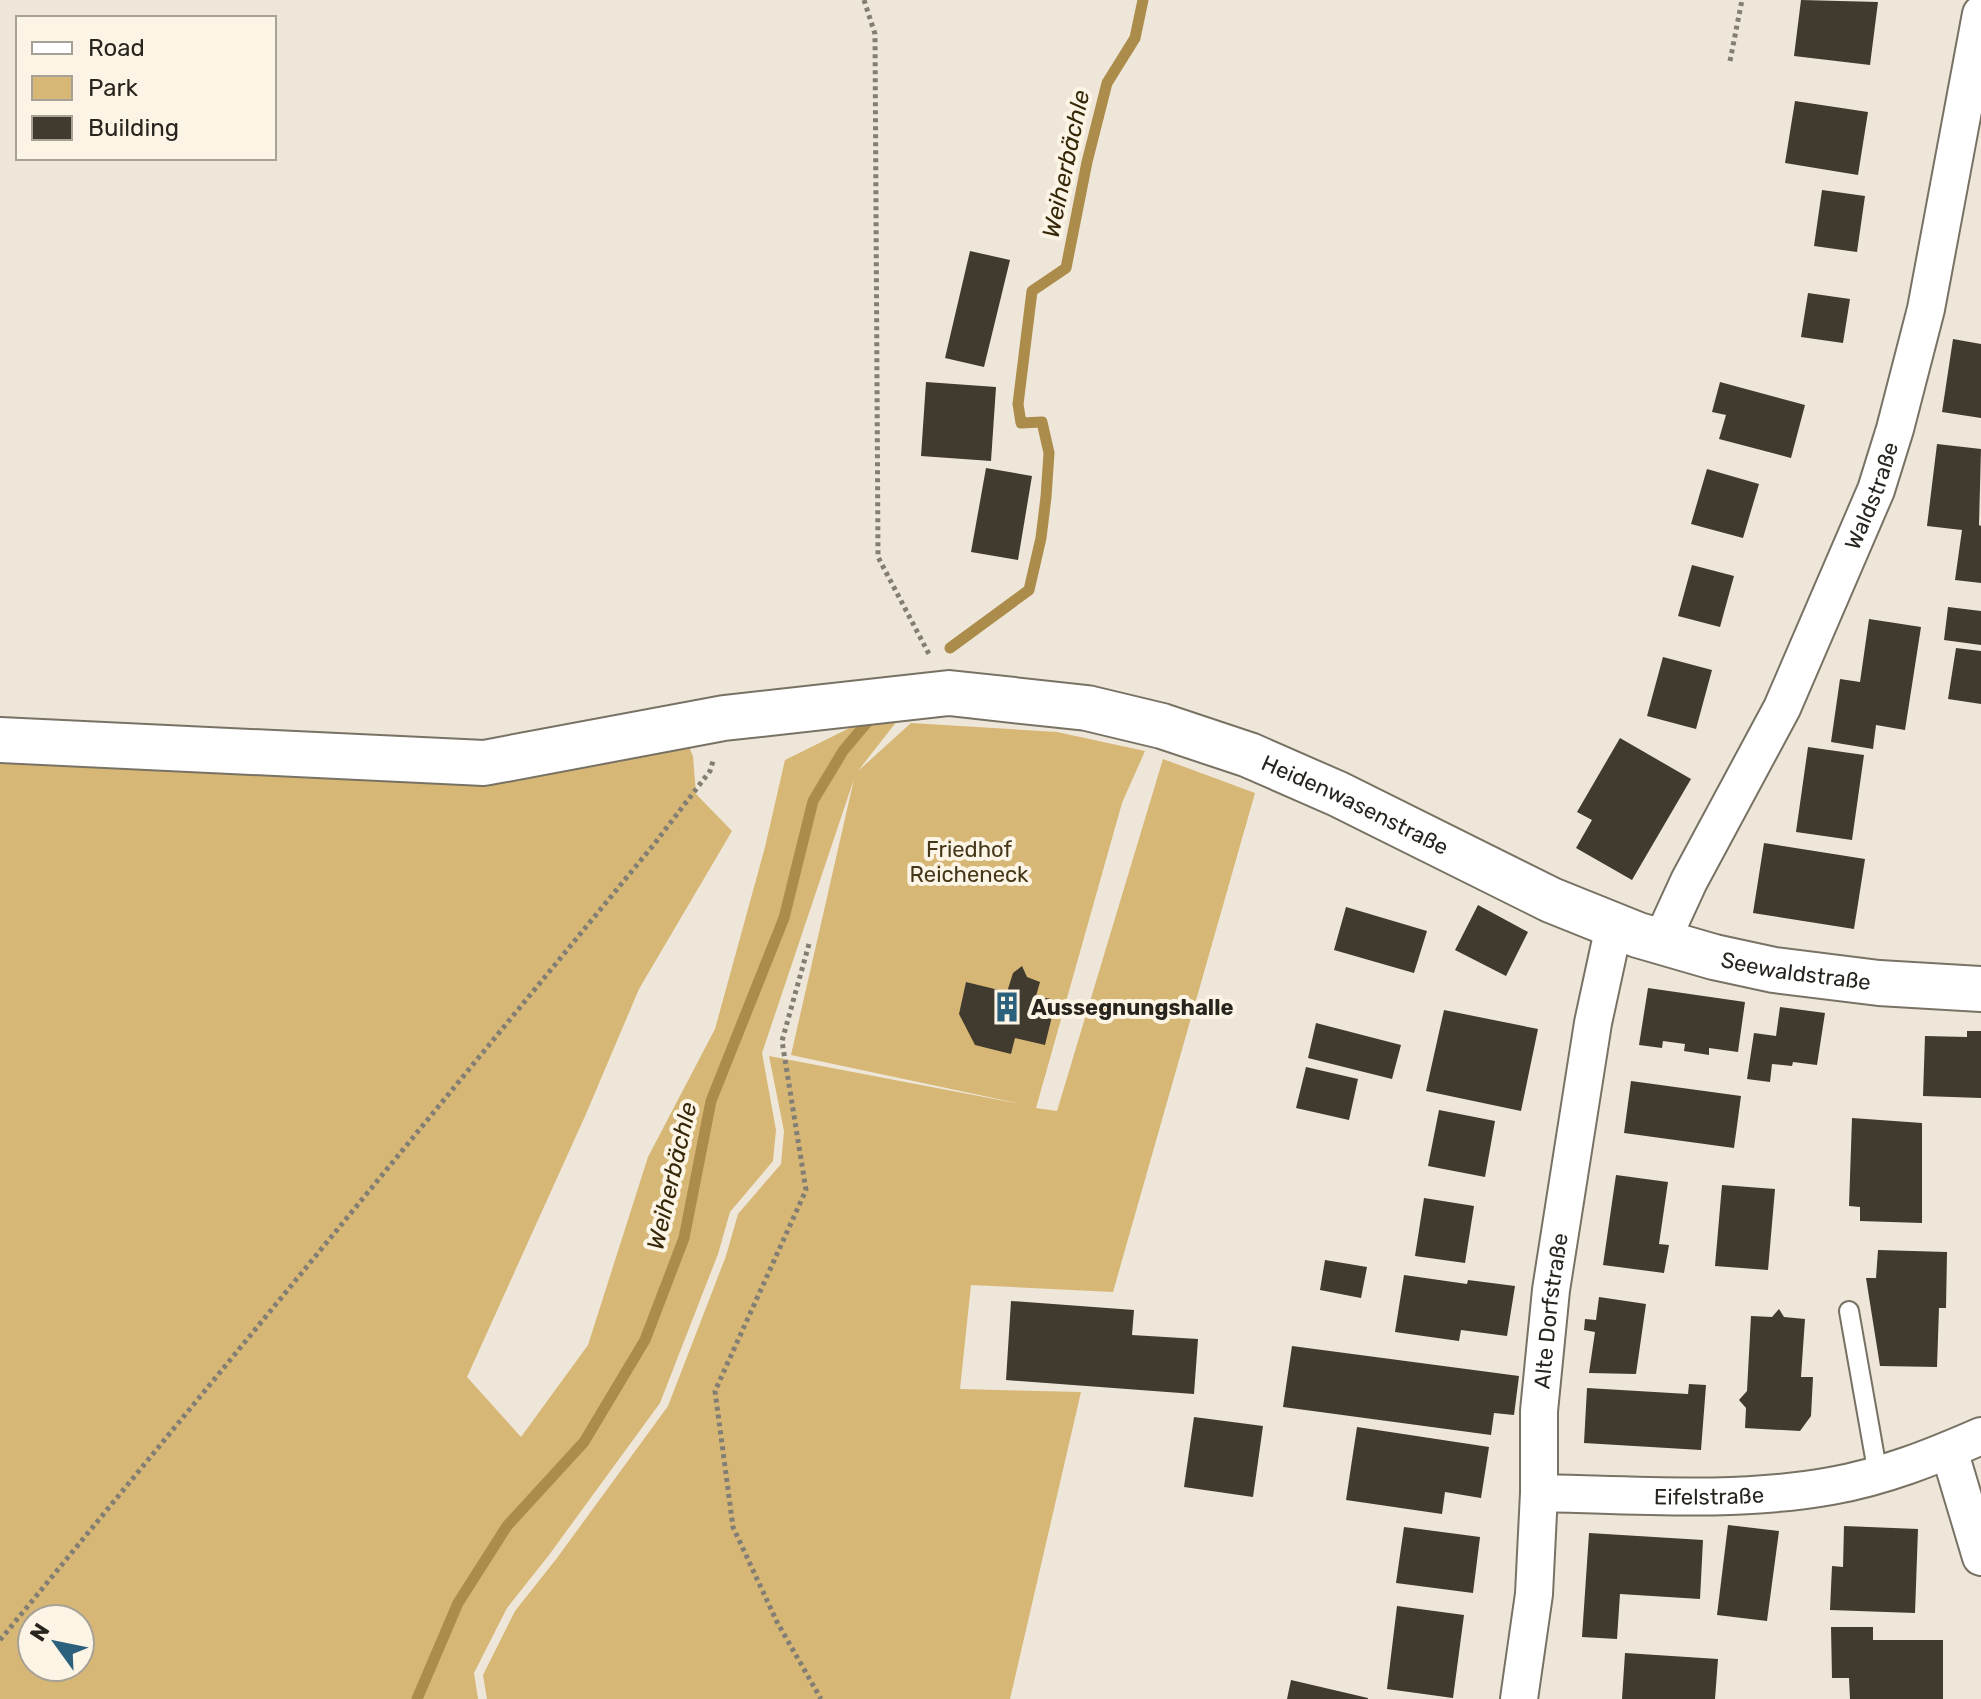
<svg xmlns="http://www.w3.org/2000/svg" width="1981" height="1699" viewBox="0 0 1981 1699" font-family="Rubik,sans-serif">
<rect width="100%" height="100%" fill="#eee6d8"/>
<path fill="#d7b776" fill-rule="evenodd" d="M918,694L858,771L911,723L1057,732L1145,751L1122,803L1036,1108L1057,1111L1163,759L1255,793L1113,1292L971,1285L960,1389L1081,1392L1010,1699H487L483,1675L515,1611L557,1558L668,1406L726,1256L738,1214L781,1164L784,1131L769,1056L1021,1104L791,1055L854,779L762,1053L776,1130L773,1161L730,1212L718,1254L660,1403L549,1555L507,1608L474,1673L478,1699H0V741H686L693,756L696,794L732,831L639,989L586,1114L467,1377L521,1437L588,1345L648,1157L715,1029L765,847L785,760ZM32,1619H80V1667H32Z"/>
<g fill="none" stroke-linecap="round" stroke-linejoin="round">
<path stroke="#ac8c4b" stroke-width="11" d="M950,648L1029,590L1041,538L1046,497L1049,453L1042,422L1021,423L1018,404L1032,291L1066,268L1087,162L1107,83L1135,38L1143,0
M417,1699L458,1603L507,1526L584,1442L645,1340L684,1238L711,1101L784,918L813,801L843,751L870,719"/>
</g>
<path fill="#413a2f" d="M1801,0L1878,2L1870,65L1794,56Z
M1795,101L1868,112L1858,175L1785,163Z
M1822,190L1865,196L1857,252L1814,246Z
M970,251L1010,260L984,367L945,358Z
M1808,293L1850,299L1843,343L1801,337Z
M1953,339L1981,344V418L1942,412Z
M926,382L996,387L991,461L921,456Z
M1720,382L1805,405L1791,458L1719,439L1726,415L1712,412Z
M1937,444L1981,449L1979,525L1981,526V583L1955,580L1962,530L1927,526Z
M986,468L1032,476L1018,560L971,552Z
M1707,469L1759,484L1743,538L1691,524Z
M1692,565L1734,576L1720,627L1678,616Z
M1948,607L1981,611V645L1944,640Z
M1869,619L1921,627L1905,730L1876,725L1873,749L1831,742L1840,679L1860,682Z
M1956,648L1981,651V704L1948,699Z
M1663,657L1712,670L1696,729L1647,716Z
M1620,738L1691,779L1632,880L1576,848L1592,820L1577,812Z
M1808,747L1864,755L1852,840L1796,832Z
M1764,843L1865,859L1854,929L1753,913Z
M1478,905L1528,932L1506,976L1455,950Z
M1346,907L1427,931L1414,973L1334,950Z
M1022,966L1027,977L1040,982L1036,996L1056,1000L1045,1045L1015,1038L1011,1054L975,1045L959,1014L966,982L1007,992L1013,973Z
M1648,988L1745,1002L1738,1052L1709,1048V1055L1684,1051L1685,1044L1663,1041L1662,1048L1639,1045Z
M1780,1007L1825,1013L1817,1065L1793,1062L1792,1066L1772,1064L1770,1082L1747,1079L1754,1033L1776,1036Z
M1444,1010L1538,1029L1521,1111L1426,1091Z
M1316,1023L1401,1045L1392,1079L1308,1058Z
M1967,1031H1981V1098L1923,1096L1925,1036L1967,1037Z
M1306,1067L1358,1079L1349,1120L1296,1108Z
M1631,1081L1741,1096L1734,1148L1624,1133Z
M1439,1110L1495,1121L1485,1177L1428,1166Z
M1852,1118L1922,1123V1223L1860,1221V1207L1849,1206Z
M1616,1175L1668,1182L1659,1244L1669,1245L1664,1273L1603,1265Z
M1722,1185L1775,1189L1768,1270L1715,1266Z
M1424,1198L1474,1206L1465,1263L1415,1256Z
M1878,1250L1947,1252L1946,1308H1939L1937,1367L1880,1366L1866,1278H1876Z
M1325,1260L1367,1267L1361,1298L1320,1290Z
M1404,1275L1467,1284L1468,1280L1515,1286L1507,1336L1461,1330L1459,1341L1395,1332Z
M1599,1297L1646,1304L1636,1374L1589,1373L1595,1332L1584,1330L1585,1319L1596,1320Z
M1011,1301L1134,1310L1132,1335L1198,1339L1194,1394L1006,1380Z
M1779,1309L1784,1317L1805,1319L1801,1377H1813L1811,1416L1800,1431L1745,1428L1746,1408L1739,1400L1747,1391L1751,1316L1772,1317Z
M1292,1346L1519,1376L1514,1415L1494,1413L1491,1435L1283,1407Z
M1689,1384L1706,1385L1701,1450L1584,1443L1587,1388L1688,1394Z
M1194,1417L1263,1426L1253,1497L1184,1487Z
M1357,1427L1489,1447L1481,1498L1445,1492L1442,1514L1346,1500Z
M1728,1525L1779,1531L1767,1621L1717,1615Z
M1844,1526L1918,1529L1915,1613L1830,1610L1832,1566L1843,1567Z
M1404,1527L1480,1537L1473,1593L1396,1583Z
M1589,1533L1703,1540L1700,1599L1620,1594L1617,1639L1582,1637Z
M1397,1606L1464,1615L1453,1698L1387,1689Z
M1831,1627H1873V1640H1943V1699H1850L1849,1678H1832Z
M1625,1653L1718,1659L1715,1699H1622Z
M1291,1680L1368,1698V1699H1287Z"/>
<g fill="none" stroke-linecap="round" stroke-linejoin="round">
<g stroke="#787264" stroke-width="22">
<path id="lane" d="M1849,1311L1878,1475"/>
</g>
<g stroke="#787264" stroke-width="40">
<g id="street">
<path id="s1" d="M1661,942L1689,881L1782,708L1876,490L1895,429L1926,309L1981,14"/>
<path d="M1949,1450L1981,1557"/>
<path id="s2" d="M1539,1493C1635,1495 1736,1503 1831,1486C1883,1477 1933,1457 1981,1436"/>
<path id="s3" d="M1519,1699L1534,1594L1539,1493V1411L1551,1290L1593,1023L1614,926"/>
</g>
</g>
<g stroke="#787264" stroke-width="48">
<g id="secondary">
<path id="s4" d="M0,740L484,763L724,718L949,693L1087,708L1162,726L1249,755L1338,794L1551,900L1638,935L1714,957L1774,970L1879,983L1981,989"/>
</g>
</g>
<path stroke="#837e74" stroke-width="5" stroke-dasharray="4 4" stroke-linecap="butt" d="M864,0L875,34L878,557L930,656
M1730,61L1742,0
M809,944L782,1041L806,1190L715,1391L733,1527L777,1622L821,1699
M0,1640L655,843L710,771L713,761"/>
<use href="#lane" stroke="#fff" stroke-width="18"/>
<use href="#street" stroke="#fff" stroke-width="36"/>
<use href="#secondary" stroke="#fff" stroke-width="44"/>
</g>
<defs>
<g id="building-bare" transform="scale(2.4)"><path d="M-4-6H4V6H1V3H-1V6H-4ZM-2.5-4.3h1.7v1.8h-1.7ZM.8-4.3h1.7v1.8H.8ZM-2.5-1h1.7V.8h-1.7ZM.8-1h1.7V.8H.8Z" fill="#2b617c" stroke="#fcf4e5" stroke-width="2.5" paint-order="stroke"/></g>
</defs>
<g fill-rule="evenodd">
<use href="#building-bare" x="1007" y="1007"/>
</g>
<g text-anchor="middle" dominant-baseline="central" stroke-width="8" stroke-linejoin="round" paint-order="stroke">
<g font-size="22" fill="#28251f" stroke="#fcf4e5">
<text stroke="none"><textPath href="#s1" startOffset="494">Waldstraße</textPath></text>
<text stroke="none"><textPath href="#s4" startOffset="1380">Heidenwasenstraße</textPath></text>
<text stroke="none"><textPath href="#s4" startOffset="1854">Seewaldstraße</textPath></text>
<text stroke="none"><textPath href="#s3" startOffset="390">Alte Dorfstraße</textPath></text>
<text stroke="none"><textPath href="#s2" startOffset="170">Eifelstraße</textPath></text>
</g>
<g font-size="22" fill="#443618" stroke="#fcf4e5">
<text x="969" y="849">Friedhof<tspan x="969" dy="25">Reicheneck</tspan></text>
</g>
<g font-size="22" font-weight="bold" fill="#28251f" stroke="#fcf4e5" text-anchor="start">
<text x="1031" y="1007">Aussegnungshalle</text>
</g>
<g font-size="24" font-style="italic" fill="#352708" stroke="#fcf4e5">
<text transform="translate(1066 164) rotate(-78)">Weiherbächle</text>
<text transform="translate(672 1176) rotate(-77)">Weiherbächle</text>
</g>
</g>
<rect x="16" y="16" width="260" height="144" fill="#fcf4e5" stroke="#a7a196" stroke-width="2"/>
<rect x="32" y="42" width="40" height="12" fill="#ffffff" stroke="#a7a196" stroke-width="2"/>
<text x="88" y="56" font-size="24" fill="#28251f">Road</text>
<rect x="32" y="76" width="40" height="24" fill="#d7b776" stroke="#a7a196" stroke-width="2"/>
<text x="88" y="96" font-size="24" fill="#28251f">Park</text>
<rect x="32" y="116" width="40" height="24" fill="#413a2f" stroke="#a7a196" stroke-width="2"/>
<text x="88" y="136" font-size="24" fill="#28251f">Building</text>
<g transform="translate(56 1643) rotate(303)"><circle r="38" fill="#fcf4e5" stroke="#a7a196" stroke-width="2"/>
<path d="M0-6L14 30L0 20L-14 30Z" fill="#2b617c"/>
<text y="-12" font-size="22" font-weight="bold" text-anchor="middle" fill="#28251f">N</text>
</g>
</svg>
